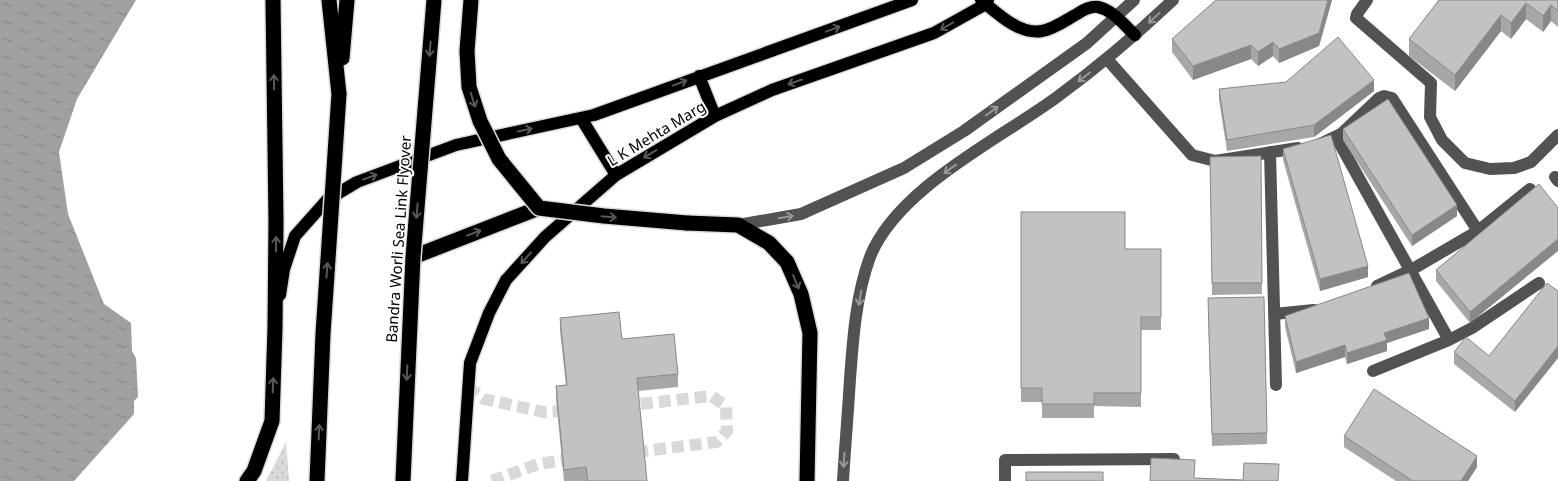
<svg xmlns="http://www.w3.org/2000/svg" width="1558" height="481" viewBox="0 0 1558 481" font-family="'Noto Sans',sans-serif">
<defs>
<pattern id="grass-dots" width="8" height="8" patternUnits="userSpaceOnUse" patternTransform="scale(1.25)"><rect width="8" height="8" fill="#d9d9d9"/><path d="M2 2h.1M6 6h.1" fill="none" stroke="#b8b8b8" stroke-width="1.8" stroke-linecap="round"/></pattern>
<pattern id="water-ripples" width="26" height="14" patternUnits="userSpaceOnUse" patternTransform="scale(1.25)"><rect width="26" height="14" fill="#a0a0a0"/><path d="M2 4q2-2 4 0t4 0M15 11q2-2 4 0t4 0" fill="none" stroke="#888"/></pattern>
</defs>
<rect width="100%" height="100%" fill="#fff"/>
<path fill="url(#grass-dots)" d="M286,442L289,481H266Z"/>
<path fill="url(#water-ripples)" d="M0,0H136L77,99L59,152L68,214L104,304L131,323L132,351L136,358L138,397L134,401V414L74,481H0Z"/>
<g fill="none" stroke-linecap="round" stroke-linejoin="round">
<path stroke="#d9d9d9" stroke-width="12" stroke-dasharray="12 6" stroke-linecap="butt" d="M468,387L484,399L543,412L573,411
M623,406L711,396L726,406L727,431L717,442L628,453
M492,481L538,464L578,458"/>
<g stroke="#dbdbdb" stroke-width="15">
<path id="major" d="M981,0C997,13 1019,35 1042,31C1054,29 1066,20 1077,14C1083,10 1090,6 1098,7C1113,10 1125,26 1135,35
M699,76L715,116
M581,118L616,175
M280,295L284,269L295,236L327,200L357,182L456,145L594,115L912,0
M462,481L470,363L489,313L506,280L545,237L616,175L715,116L772,90L934,33L986,4L988,0"/>
</g>
<g stroke="#dbdbdb" stroke-width="18">
<path id="highway" d="M329,0L339,94
M342,58L347,0
M687,223L738,225L769,243L787,262L801,294L810,333L807,481
M413,257L539,208
M247,481L254,471L272,421L275,328L276,221L273,0"/>
</g>
<path stroke="#525252" stroke-width="12" d="M1367,0L1357,14L1356,18L1431,83L1430,117L1442,140L1465,163L1490,169L1514,168L1531,162L1558,135
M1107,59L1192,155L1215,161L1298,148
M1336,137L1449,340
M1318,145L1341,134L1379,98L1384,96L1392,98L1478,231
M1270,152L1276,385
M1555,177L1558,181
M738,225L801,214L904,168L964,131L1087,43L1134,0
M1377,286L1411,270L1478,231L1530,189
M1274,314L1314,310
M1373,371L1449,340L1472,328L1539,283
M843,481C845,447 848,413 850,379C853,338 856,295 870,257C897,188 1000,139 1057,97C1098,67 1136,35 1173,0
M1005,481V460L1174,459"/>
<use href="#major" stroke="#000" stroke-width="12"/>
<use href="#highway" stroke="#000" stroke-width="15"/>
<g stroke="#dbdbdb" stroke-width="18" stroke-linecap="butt">
<path id="highway-bridge" d="M471,0L467,51L469,87L480,121L499,159L539,208L604,216L687,223
M317,481L323,334L339,94
M403,481L413,257L434,0"/>
</g>
<use href="#highway-bridge" stroke="#000" stroke-width="15"/>
</g>
<path fill="#a7a7a7" d="M1216,0H1332L1319,46L1279,63L1273,56L1258,66L1251,59L1193,80L1172,52V39Z
M1439,0H1558V27L1551,21L1543,32L1526,19L1511,39L1501,31L1455,91L1409,56V39Z
M1219,89L1374,91L1314,137L1227,151L1219,100Z
M1343,129L1457,216L1412,246L1343,140Z
M1283,149L1368,277L1320,291L1283,160Z
M1261,156L1262,294L1212,295L1210,157Z
M1539,184L1470,323L1436,281V270Z
M1021,212L1125,249H1161V330H1141V407L1094,406V418H1042V402H1021Z
M1547,283L1515,412L1454,364V352L1489,356Z
M1208,310L1267,433V444L1212,446Z
M1285,316L1429,329L1387,343V351L1347,364L1345,357L1296,373L1285,327Z
M560,318L622,339L678,374V387L638,391L647,481H564L556,399V386L566,385L560,331Z
M1344,436L1477,467L1468,481H1396L1344,447Z"/>
<path fill="#888" d="M1328,0H1332L1319,46L1279,63V49Z
M1526,3V19L1511,39V23Z
M1551,5V21L1543,32V16Z
M1501,15V31L1455,91V75Z
M1273,42V56L1258,66V52Z
M1251,45V59L1193,80V66Z
M1374,80V91L1314,137V125Z
M1457,205V216L1412,246V235Z
M1558,239V251L1470,323V312Z
M1368,266V277L1320,291V279Z
M1429,318V329L1387,343V351L1347,364V353L1384,333Z
M1345,345V357L1296,373V362Z
M1558,346V358L1515,412V401Z
M1477,456V467L1468,481H1461Z"/>
<path fill="#c2c2c2" stroke="#888" d="M1216,0H1328L1319,33L1279,49L1273,42L1258,52L1251,45L1193,66L1172,39Z
M1439,0H1558V11L1551,5L1543,16L1526,3L1511,23L1501,15L1455,75L1409,39Z
M1338,37L1374,80L1314,125L1227,140L1219,89L1286,82Z
M1388,99L1457,205L1412,235L1343,129Z
M1331,135L1368,266L1320,279L1283,149Z
M1261,156L1262,283H1212L1210,157Z
M1539,184L1558,208V239L1470,312L1436,270Z
M1021,212H1125V249H1161V317H1141V393H1094V404H1042V388H1021Z
M1409,273L1429,318L1384,333L1387,340L1347,353L1345,345L1296,362L1285,316Z
M1547,283L1558,291V346L1515,401L1454,352L1466,337L1489,356Z
M1264,297L1267,433L1212,434L1208,298Z
M619,312L622,339L674,334L678,374L637,378L647,481H588L586,467L564,470L556,386L567,385L560,318Z
M1374,389L1477,456L1461,481H1413L1344,436Z
M1151,458L1195,460L1194,478L1243,480L1244,463L1279,464L1278,481H1150Z
M1026,472H1103V481H1026Z"/>
<defs><path id="oneway-shaft" d="M-6 0H5M1.5-3L5.5 0L1.5 3" fill="none" stroke-width="1.6" stroke-linecap="round" stroke-linejoin="round" transform="scale(1.25)"/></defs>
<g stroke="#979797">
<use href="#oneway-shaft" transform="translate(1154 18) rotate(137)"/>
<use href="#oneway-shaft" transform="translate(1084 77) rotate(143)"/>
<use href="#oneway-shaft" transform="translate(992 111) rotate(-36)"/>
<use href="#oneway-shaft" transform="translate(950 169) rotate(144)"/>
<use href="#oneway-shaft" transform="translate(786 217) rotate(-10)"/>
<use href="#oneway-shaft" transform="translate(860 298) rotate(100)"/>
<use href="#oneway-shaft" transform="translate(844 460) rotate(94)"/>
</g>
<g stroke="#595959">
<use href="#oneway-shaft" transform="translate(947 26) rotate(150)"/>
<use href="#oneway-shaft" transform="translate(833 29) rotate(-20)"/>
<use href="#oneway-shaft" transform="translate(430 49) rotate(95)"/>
<use href="#oneway-shaft" transform="translate(274 82) rotate(-91)"/>
<use href="#oneway-shaft" transform="translate(795 82) rotate(161)"/>
<use href="#oneway-shaft" transform="translate(680 83) rotate(-21)"/>
<use href="#oneway-shaft" transform="translate(473 100) rotate(72)"/>
<use href="#oneway-shaft" transform="translate(525 130) rotate(-12)"/>
<use href="#oneway-shaft" transform="translate(650 154) rotate(149)"/>
<use href="#oneway-shaft" transform="translate(370 177) rotate(-20)"/>
<use href="#oneway-shaft" transform="translate(417 211) rotate(95)"/>
<use href="#oneway-shaft" transform="translate(609 217) rotate(5)"/>
<use href="#oneway-shaft" transform="translate(474 233) rotate(-21)"/>
<use href="#oneway-shaft" transform="translate(276 244) rotate(-89)"/>
<use href="#oneway-shaft" transform="translate(526 258) rotate(132)"/>
<use href="#oneway-shaft" transform="translate(327 270) rotate(-86)"/>
<use href="#oneway-shaft" transform="translate(796 282) rotate(67)"/>
<use href="#oneway-shaft" transform="translate(407 373) rotate(92)"/>
<use href="#oneway-shaft" transform="translate(273 385) rotate(-88)"/>
<use href="#oneway-shaft" transform="translate(319 432) rotate(-88)"/>
</g>
<g text-anchor="middle" dominant-baseline="central" stroke-width="4" stroke-linejoin="round" paint-order="stroke">
<g font-size="15" fill="#000" stroke="#fff">
<text transform="translate(656 133) rotate(-31)">L K Mehta Marg</text>
<text transform="translate(398 239) rotate(-86)">Bandra Worli Sea Link Flyover</text>
</g>
</g>
</svg>
